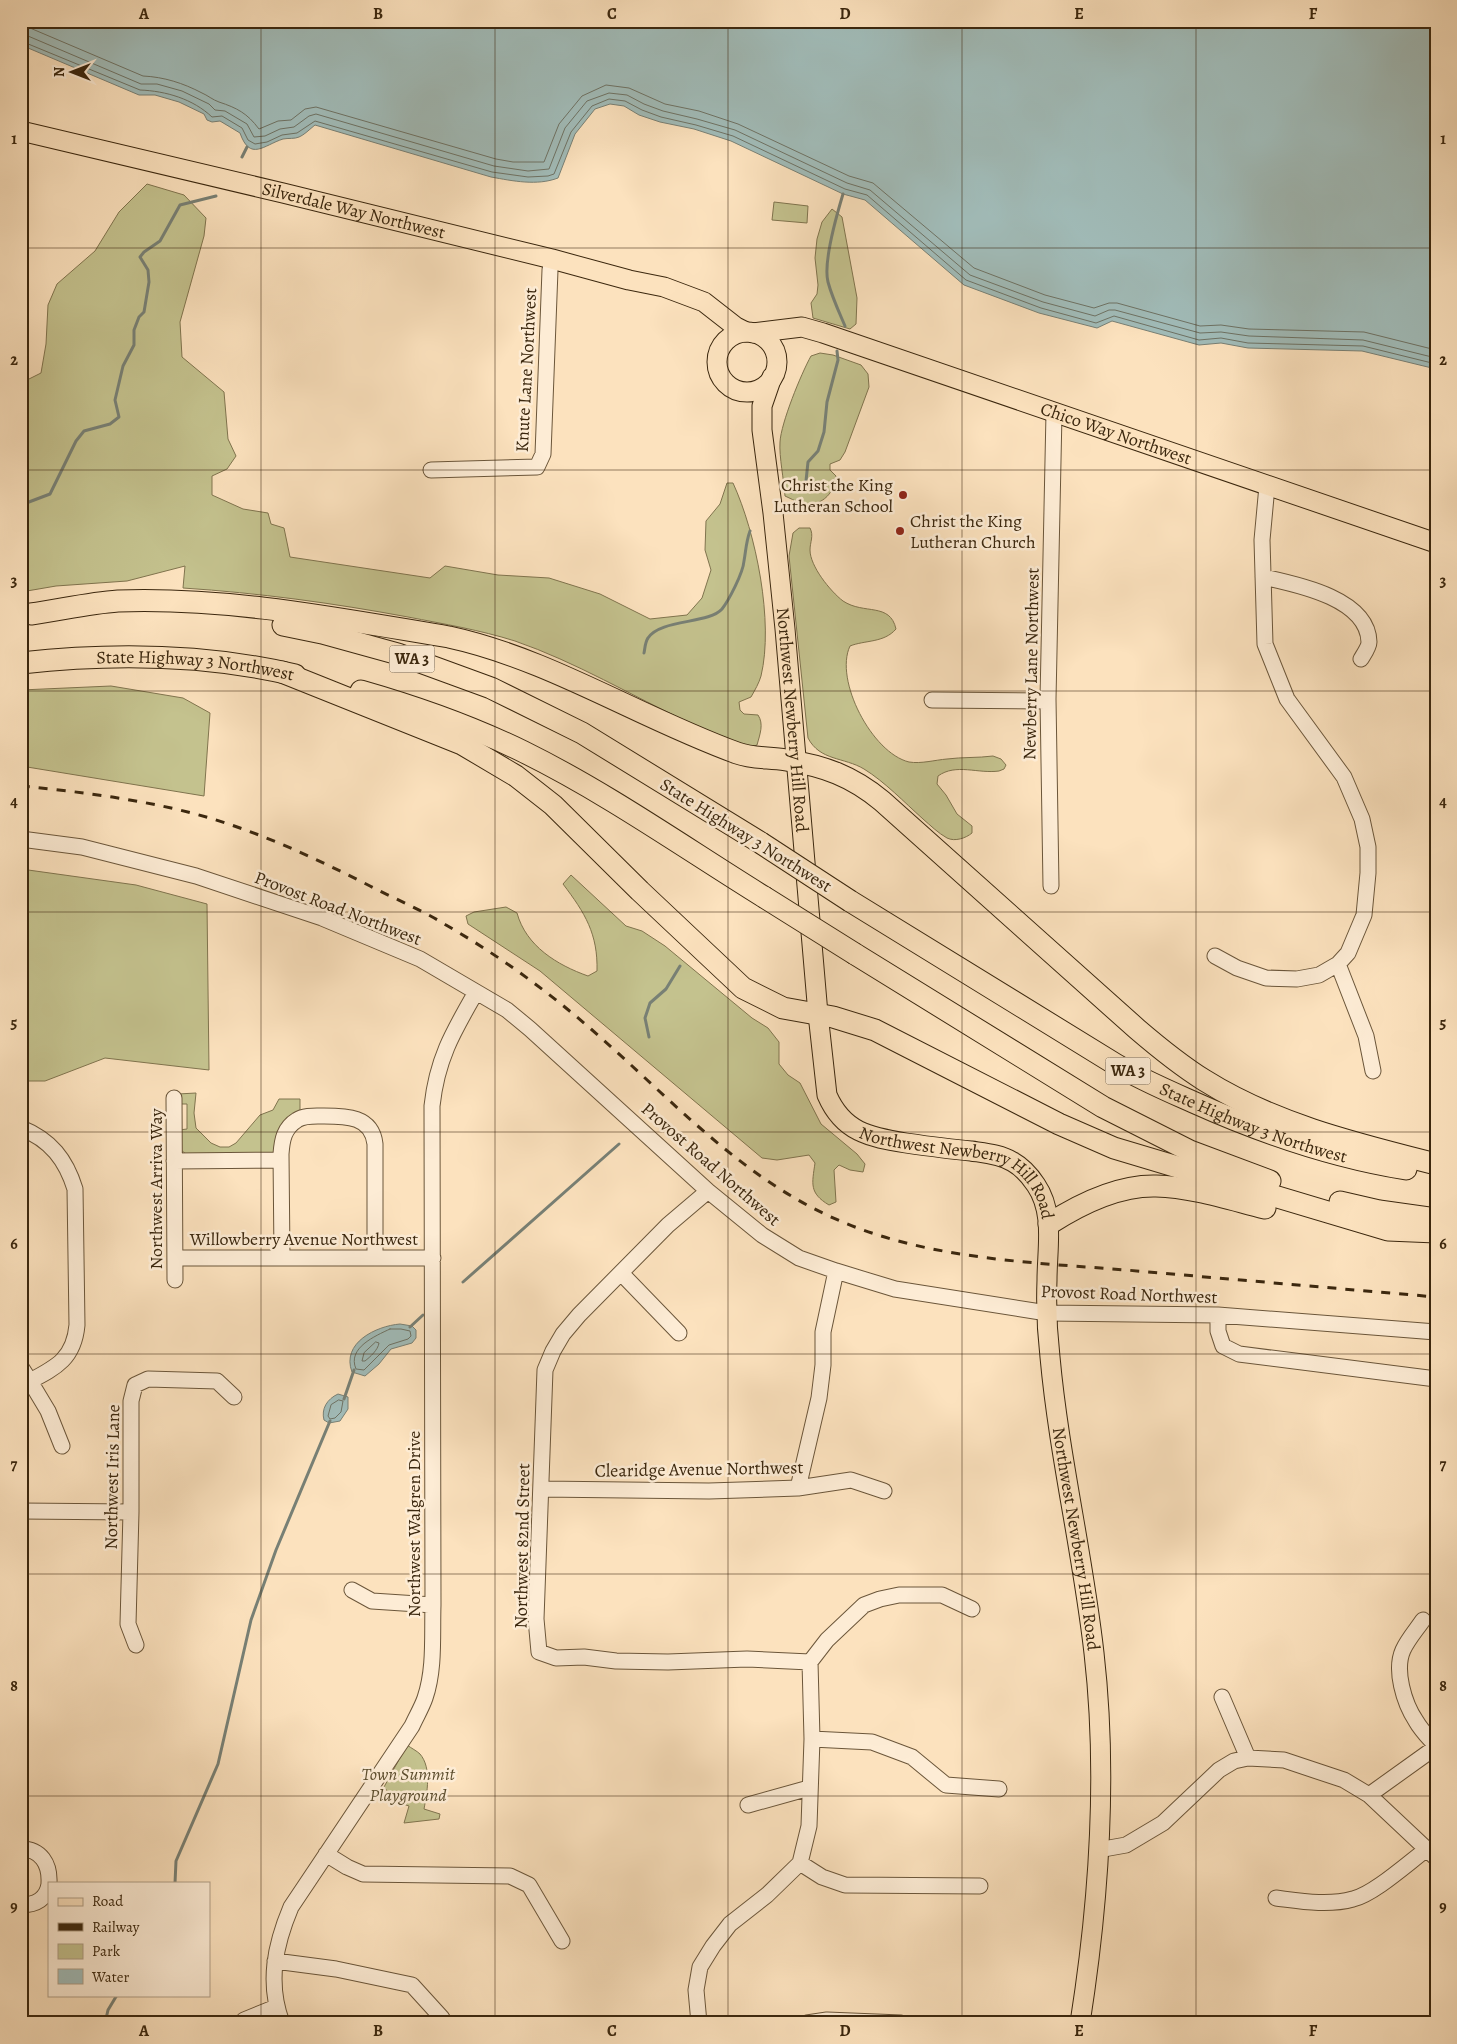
<svg xmlns="http://www.w3.org/2000/svg" width="1457" height="2044" viewBox="0 0 1457 2044" font-family="Alegreya,serif">
<rect width="100%" height="100%" fill="#fce2be"/>
<filter id="stains"><feTurbulence type="fractalNoise" baseFrequency=".004" numOctaves="4"/><feColorMatrix values="0 0 0 0 .2 0 0 0 0 .09 0 0 0 0 .02 0 0 0 .5 -.17"/></filter>
<radialGradient id="worn" r=".72"><stop offset=".6" stop-color="#630" stop-opacity="0"/><stop offset="1" stop-color="#630" stop-opacity=".3"/></radialGradient>
<path fill="#c4c28e" stroke="#80744e" d="M147,184L184,195L206,218L204,236L180,322L182,357L224,392L228,439L236,456L227,469L212,476V495L243,509L268,513L271,524L284,528L290,557L430,578L445,566L498,575L549,578L600,594L650,619L687,615L702,598L711,570L705,550L706,521L720,504L727,483H733C756,533 774,622 761,676C759,683 755,690 751,697L739,702L740,710L744,714L758,715C764,724 760,734 757,745L749,748C729,739 709,732 690,723C632,696 576,662 515,641C480,630 444,624 408,617C333,603 259,593 183,588L185,566L127,581L56,586L21,592V383L41,373L46,344L48,305L57,284L95,251L119,212Z
M774,202L808,206L807,223L772,220Z
M832,209L842,217L857,298L856,324L850,329L813,318L811,303L817,294L818,285L815,258L817,239L822,222Z
M820,353L833,355L861,365L868,374L869,387L845,452L840,460L830,464V470L836,476C835,494 819,509 800,503C795,501 790,498 785,496C784,480 779,457 780,442C781,423 801,374 811,356Z
M799,528H810C814,536 810,542 810,550C810,566 830,591 843,601C864,615 890,602 896,629C884,643 865,640 850,646C834,680 872,753 909,762C921,764 935,760 947,759C962,757 978,758 993,756L1001,759L1006,765L1004,769L999,771C978,774 956,763 938,776L937,784L946,795L957,814L972,826V833C966,838 955,842 947,838C938,833 930,825 923,819C904,802 885,782 864,769C844,757 820,761 808,738L789,556L793,533Z
M111,686L183,698L210,713L204,796L21,766V690Z
M21,869L136,885L207,904L209,1070L105,1058L45,1081H21Z
M571,875L626,926L642,931L665,946L752,1018L768,1028L779,1042V1064L788,1075L800,1083L821,1124L857,1154L865,1164L863,1172L850,1170L839,1165L834,1170L836,1202L829,1205C809,1193 812,1184 815,1163L809,1155L777,1160L762,1158L540,971L468,924L466,916L474,912L506,907L517,913C526,946 557,965 588,976L597,971C598,934 585,913 563,884Z
M196,1093L194,1113L196,1128L211,1143L220,1147H229L236,1143L260,1115L273,1110L279,1099H300V1112L273,1154L187,1155L180,1149L179,1130L187,1129V1104H178V1094Z
M407,1745C411,1748 417,1751 420,1754C432,1768 427,1793 424,1809L440,1814L439,1819L404,1823L409,1806C398,1803 391,1796 384,1787Z"/>
<path fill="#a1bcb9" stroke="#788075" d="M21,21H1436V369L1362,351L1248,348L1221,343L1199,345L1112,321L1097,328L1039,313L964,285L865,200L843,194L731,141L694,129L660,122L639,115L624,106L610,104L595,109L575,134L558,178C537,186 513,181 491,177L315,125C310,129 304,135 299,137C295,139 288,138 283,139C264,145 250,162 240,133L220,121L212,122L207,120L204,114L179,102L155,95H139L21,45Z
M400,1324L412,1326L416,1330V1338L412,1343L391,1349L379,1364L365,1376L352,1372C341,1343 376,1326 400,1324Z
M338,1394L348,1397V1409L340,1421L329,1423L324,1420C321,1409 327,1399 338,1394Z"/>
<g fill="none" stroke-linecap="round" stroke-linejoin="round">
<path stroke="#6e7264" stroke-width="1" d="M21,27L30,28L143,76C164,77 183,83 202,93C207,95 213,100 219,102C237,108 247,113 259,129L278,121L291,120L305,109L316,107L496,159L513,162H544L559,124L582,96L606,85L629,88L665,104L699,111L738,124L849,176L873,183L974,268L1045,295L1094,308L1109,303H1117L1200,326L1221,325L1249,329L1364,332L1436,350
M21,35L28,36L141,84H157L182,91L209,104L215,110L225,111L247,124L254,137L265,136L280,129L294,127L309,116L316,114L494,166L528,171L549,169L565,128L587,101L609,93L627,95L644,104L663,111L697,119L735,130L847,183L870,190L970,275L1043,302L1095,316L1109,310H1115L1200,333L1221,332L1249,336L1363,340L1436,358
M21,41L140,90C166,91 193,99 212,117L222,116L242,128L248,140L255,144L267,142L282,135L297,133L315,121L492,172L528,177L548,176L554,174L571,132L592,106L609,99L625,101L642,110L661,117L696,125L733,136L845,189L867,195L966,280L1041,308L1096,323L1114,316L1199,340L1221,338L1248,343L1363,346L1436,364
M390,1329H401L410,1331L411,1336L408,1339L389,1345L364,1370L356,1369C347,1348 375,1336 390,1329Z
M376,1342L379,1343C378,1350 370,1357 365,1361H362L364,1353Z
M339,1400L343,1401L341,1412L335,1418L330,1419L328,1416L331,1405Z"/>
<path stroke="#788075" stroke-width="3" d="M242,157L247,147
M843,194C837,214 823,263 828,282C832,297 839,312 845,326
M792,492L806,481L808,462L818,451L824,432L827,402L838,360L837,351
M21,505L50,494L76,441L84,431L110,424L119,417L115,400L123,366L134,345V330L139,317L144,312L149,282L148,270L140,257L144,252L160,241L180,205L216,196
M644,653C645,649 645,642 648,638C660,619 709,624 722,609C729,600 743,573 744,561C746,550 746,542 750,531
M649,1037L645,1018L650,1003L666,989L680,966
M463,1282L619,1144
M410,1327L423,1315
M344,1399L354,1370
M175,1883L176,1861L218,1764L251,1620L276,1550L330,1421
M105,2023L108,2010L117,1995"/>
<g stroke="#6b563a" stroke-width="17">
<path id="minor" d="M431,470L537,467L543,454L550,270L552,259
M1263,577C1295,584 1368,598 1369,642C1369,647 1364,654 1361,659
M932,700L1048,701
M21,839L82,847L196,876L322,918L420,959L507,1010L530,1029L708,1191L762,1235L799,1258L836,1271L895,1289L1047,1313L1218,1315L1436,1332
M1051,886L1048,699L1054,413
M1215,956L1237,968L1266,978L1297,979L1319,975L1338,964L1348,953L1364,915L1368,873V847L1362,819L1344,777L1287,699L1265,644L1262,540L1267,486
M1338,964L1366,1036L1373,1071
M174,1098L175,1280
M21,1128C51,1140 66,1160 75,1189L77,1325C74,1358 57,1367 30,1381L21,1367
M174,1161L281,1160
M708,1191L668,1225L579,1315L563,1334L553,1351L545,1370L536,1619L539,1652L556,1658L584,1657L616,1661L668,1662L747,1659L810,1662
M175,1258H433
M282,1258L281,1154C282,1140 284,1128 297,1120C304,1115 315,1116 324,1116C346,1116 372,1116 375,1144V1258
M622,1274L679,1333
M1218,1315V1331L1223,1346L1239,1354L1436,1379
M22,1386L30,1381L48,1411L62,1446
M798,1488L819,1398L823,1365V1332L836,1271
M542,1489L709,1491L798,1488L851,1480L884,1491
M21,1511L131,1512
M352,1590L372,1601L433,1605
M1423,1620C1417,1629 1408,1639 1403,1650C1394,1670 1404,1703 1416,1721C1421,1730 1429,1738 1436,1746
M136,1645L128,1624L131,1512V1401L135,1385L148,1379L217,1381L234,1397
M810,1662L827,1640L864,1605L880,1599L899,1595H942L972,1609
M1222,1697L1248,1758
M812,1739L872,1742L912,1757L946,1785L999,1789
M1369,1795L1436,1747
M748,1805L809,1788
M21,1849C41,1849 50,1864 49,1883
M1098,1850L1126,1845L1163,1823L1219,1770L1234,1761L1248,1758L1284,1760L1344,1780L1369,1795L1436,1858
M326,1854L347,1867L363,1874L510,1876L529,1885L562,1941
M800,1863L822,1877L845,1885L980,1886
M1276,1898C1300,1901 1328,1906 1353,1899C1374,1894 1408,1863 1427,1849
M21,1905C36,1905 47,1899 49,1884
M275,1961L336,1969L412,1985L442,2018
M244,2020L276,2007
M282,2023C267,1983 275,1945 291,1907L412,1726C416,1717 422,1707 425,1698C435,1669 432,1635 433,1605L432,1106C437,1059 453,1032 476,992
M699,2023L696,1990L700,1967L713,1946L730,1924L767,1895L800,1863L809,1826L812,1739L810,1662
M807,2023L827,2020L901,2023"/>
</g>
<g stroke="#3b270e" stroke-width="21">
<g id="major">
<path id="s1" d="M21,131L283,193L552,259L629,280L664,287L704,302L736,327L746,332"/>
<circle cx="747" cy="362" r="30"/>
<path id="s2" d="M753,333L802,327L823,333L1436,543"/>
<path id="s3" d="M772,377L762,406V430L773,513L785,629L818,1014L827,1095C843,1132 869,1137 906,1143C927,1146 949,1149 971,1151C984,1153 1000,1154 1013,1162C1022,1167 1030,1176 1036,1185C1055,1213 1047,1248 1047,1280C1046,1306 1047,1331 1050,1357C1059,1456 1083,1554 1094,1653C1108,1775 1099,1902 1080,2023"/>
</g>
</g>
<g stroke="#3b270e" stroke-width="23">
<g id="highway">
<path d="M31,614C60,610 89,603 118,601C229,597 340,619 449,637C550,659 640,718 737,753C753,759 769,757 786,760C824,766 852,776 882,801L1137,1029C1158,1047 1180,1065 1204,1080C1274,1124 1357,1144 1436,1164"/>
<path d="M283,625L322,633L398,654L491,688L582,733L761,843"/>
<path id="s4" d="M21,663C111,653 206,654 295,675"/>
<path d="M282,672L462,744L516,776L553,805L640,891L743,988L783,1008L833,1017L875,1030L1059,1124L1114,1148L1388,1230L1436,1232"/>
<path d="M361,691C417,707 471,726 524,752C607,793 685,848 764,897"/>
<path id="s5" d="M850,901L1115,1064C1140,1079 1166,1090 1193,1102C1262,1133 1331,1157 1406,1169"/>
<path d="M855,954L1103,1107L1190,1151L1270,1181"/>
<path d="M1340,1202L1379,1211L1436,1219"/>
<path d="M1049,1224C1080,1204 1118,1185 1156,1186C1193,1187 1229,1199 1265,1208"/>
</g>
</g>
<use href="#minor" stroke="#fdecd5" stroke-width="15"/>
<use href="#major" stroke="#fce2be" stroke-width="19"/>
<use href="#highway" stroke="#fce2be" stroke-width="21"/>
<path stroke="#3b270e" stroke-width="3" stroke-dasharray="9 9" stroke-linecap="butt" d="M21,786C83,792 154,801 213,819C268,836 319,860 370,886C395,899 422,910 446,925C498,955 546,990 591,1029C667,1095 736,1173 829,1216C921,1259 1026,1262 1126,1270C1229,1279 1332,1288 1436,1297"/>
<g stroke="#3b270e" stroke-width="23" stroke-linecap="butt">
<path id="highway-bridge" d="M761,843L850,901
M764,897L855,954"/>
</g>
<use href="#highway-bridge" stroke="#fce2be" stroke-width="21"/>
</g>
<path fill="none" stroke="#3b270e" stroke-width="1" stroke-opacity="0.55" d="M261,21V2023M495,21V2023M728,21V2023M962,21V2023M1196,21V2023M21,248H1436M21,470H1436M21,691H1436M21,912H1436M21,1132H1436M21,1354H1436M21,1574H1436M21,1796H1436"/>
<g fill="#8f2418" stroke="#fdecd5" stroke-width="2">
<circle cx="903" cy="495" r="5"/>
<circle cx="900" cy="531" r="5"/>
</g>
<g text-anchor="middle" dominant-baseline="central" stroke-width="5" stroke-linejoin="round" paint-order="stroke">
<g fill="#fdecd5" stroke="#75624a" stroke-width="1">
<rect x="389.5" y="645.5" width="45" height="27" rx="4"/>
<rect x="1105.5" y="1057.5" width="45" height="27" rx="4"/>
</g>
<g font-size="16" font-weight="bold" fill="#3b270e">
<text x="412" y="659">WA 3</text>
<text x="1128" y="1071">WA 3</text>
</g>
<g font-size="18" fill="#3b270e" stroke="#fdecd5">
<text stroke="none"><textPath href="#s1" startOffset="342">Silverdale Way Northwest</textPath></text>
<text transform="translate(526 370) rotate(-87)">Knute Lane Northwest</text>
<text stroke="none"><textPath href="#s2" startOffset="381">Chico Way Northwest</textPath></text>
<text transform="translate(1031 664) rotate(-89)">Newberry Lane Northwest</text>
<text stroke="none"><textPath href="#s4" startOffset="175">State Highway 3 Northwest</textPath></text>
<text stroke="none"><textPath href="#s3" startOffset="346">Northwest Newberry Hill Road</textPath></text>
<text transform="translate(746 835) rotate(32)">State Highway 3 Northwest</text>
<text transform="translate(338 908) rotate(21)">Provost Road Northwest</text>
<text stroke="none"><textPath href="#s5" startOffset="462">State Highway 3 Northwest</textPath></text>
<text transform="translate(711 1164) rotate(41)">Provost Road Northwest</text>
<text stroke="none"><textPath href="#s3" startOffset="886">Northwest Newberry Hill Road</textPath></text>
<text transform="translate(156 1189) rotate(-90)">Northwest Arriva Way</text>
<text x="304" y="1239">Willowberry Avenue Northwest</text>
<text transform="translate(1129 1294) rotate(2)">Provost Road Northwest</text>
<text transform="translate(699 1469) rotate(-1)">Clearidge Avenue Northwest</text>
<text transform="translate(112 1477) rotate(-89)">Northwest Iris Lane</text>
<text transform="translate(414 1524) rotate(-90)">Northwest Walgren Drive</text>
<text stroke="none"><textPath href="#s3" startOffset="1321">Northwest Newberry Hill Road</textPath></text>
<text transform="translate(522 1546) rotate(-89)">Northwest 82nd Street</text>
</g>
<g font-size="18" fill="#3b270e" stroke="#fdecd5" text-anchor="end">
<text x="893" y="485">Christ the King<tspan x="893" dy="21">Lutheran School</tspan></text>
<text x="910" y="521" text-anchor="start">Christ the King<tspan x="910" dy="21">Lutheran Church</tspan></text>
</g>
<g font-size="18" font-style="italic" fill="#5d4e2e" stroke="#fdecd5">
<text x="408" y="1774">Town Summit<tspan x="408" dy="21">Playground</tspan></text>
</g>
</g>
<rect width="1457" height="2044" fill="none" stroke="#fce2be" stroke-width="55"/>
<rect x="48" y="1882" width="162" height="115" fill="#fdecd5" stroke="#af9d85"/>
<rect x="58" y="1898" width="25" height="8" fill="#fce2be" stroke="#af9d85"/>
<text x="92" y="1906" font-size="15" fill="#3b270e">Road</text>
<rect x="58" y="1923" width="25" height="8" fill="#3b270e" stroke="#af9d85"/>
<text x="92" y="1932" font-size="15" fill="#3b270e">Railway</text>
<rect x="58" y="1944" width="25" height="15" fill="#c4c28e" stroke="#af9d85"/>
<text x="92" y="1956" font-size="15" fill="#3b270e">Park</text>
<rect x="58" y="1969" width="25" height="15" fill="#a1bcb9" stroke="#af9d85"/>
<text x="92" y="1982" font-size="15" fill="#3b270e">Water</text>
<g transform="translate(72 72) rotate(270)" stroke="#fdecd5" stroke-width="4" paint-order="stroke">
<path d="M0-4L9 19L0 12L-9 19Z" fill="#3b270e"/>
<text y="-8" font-size="14" font-weight="bold" text-anchor="middle" fill="#3b270e">N</text>
</g>
<rect x="28" y="28" width="1402" height="1988" fill="none" stroke="#3b270e" stroke-width="2"/>
<g font-size="16" text-anchor="middle" font-weight="bold" fill="#3b270e">
<text x="144" y="19">A</text>
<text x="378" y="19">B</text>
<text x="612" y="19">C</text>
<text x="845" y="19">D</text>
<text x="1079" y="19">E</text>
<text x="1313" y="19">F</text>
<text x="14" y="144">1</text>
<text x="1443" y="144">1</text>
<text x="14" y="365">2</text>
<text x="1443" y="365">2</text>
<text x="14" y="586">3</text>
<text x="1443" y="586">3</text>
<text x="14" y="807">4</text>
<text x="1443" y="807">4</text>
<text x="14" y="1028">5</text>
<text x="1443" y="1028">5</text>
<text x="14" y="1249">6</text>
<text x="1443" y="1249">6</text>
<text x="14" y="1470">7</text>
<text x="1443" y="1470">7</text>
<text x="14" y="1691">8</text>
<text x="1443" y="1691">8</text>
<text x="14" y="1912">9</text>
<text x="1443" y="1912">9</text>
<text x="144" y="2036">A</text>
<text x="378" y="2036">B</text>
<text x="612" y="2036">C</text>
<text x="845" y="2036">D</text>
<text x="1079" y="2036">E</text>
<text x="1313" y="2036">F</text>
</g>
<rect width="100%" height="100%" filter="url(#stains)"/>
<rect width="100%" height="100%" fill="url(#worn)"/>
</svg>
